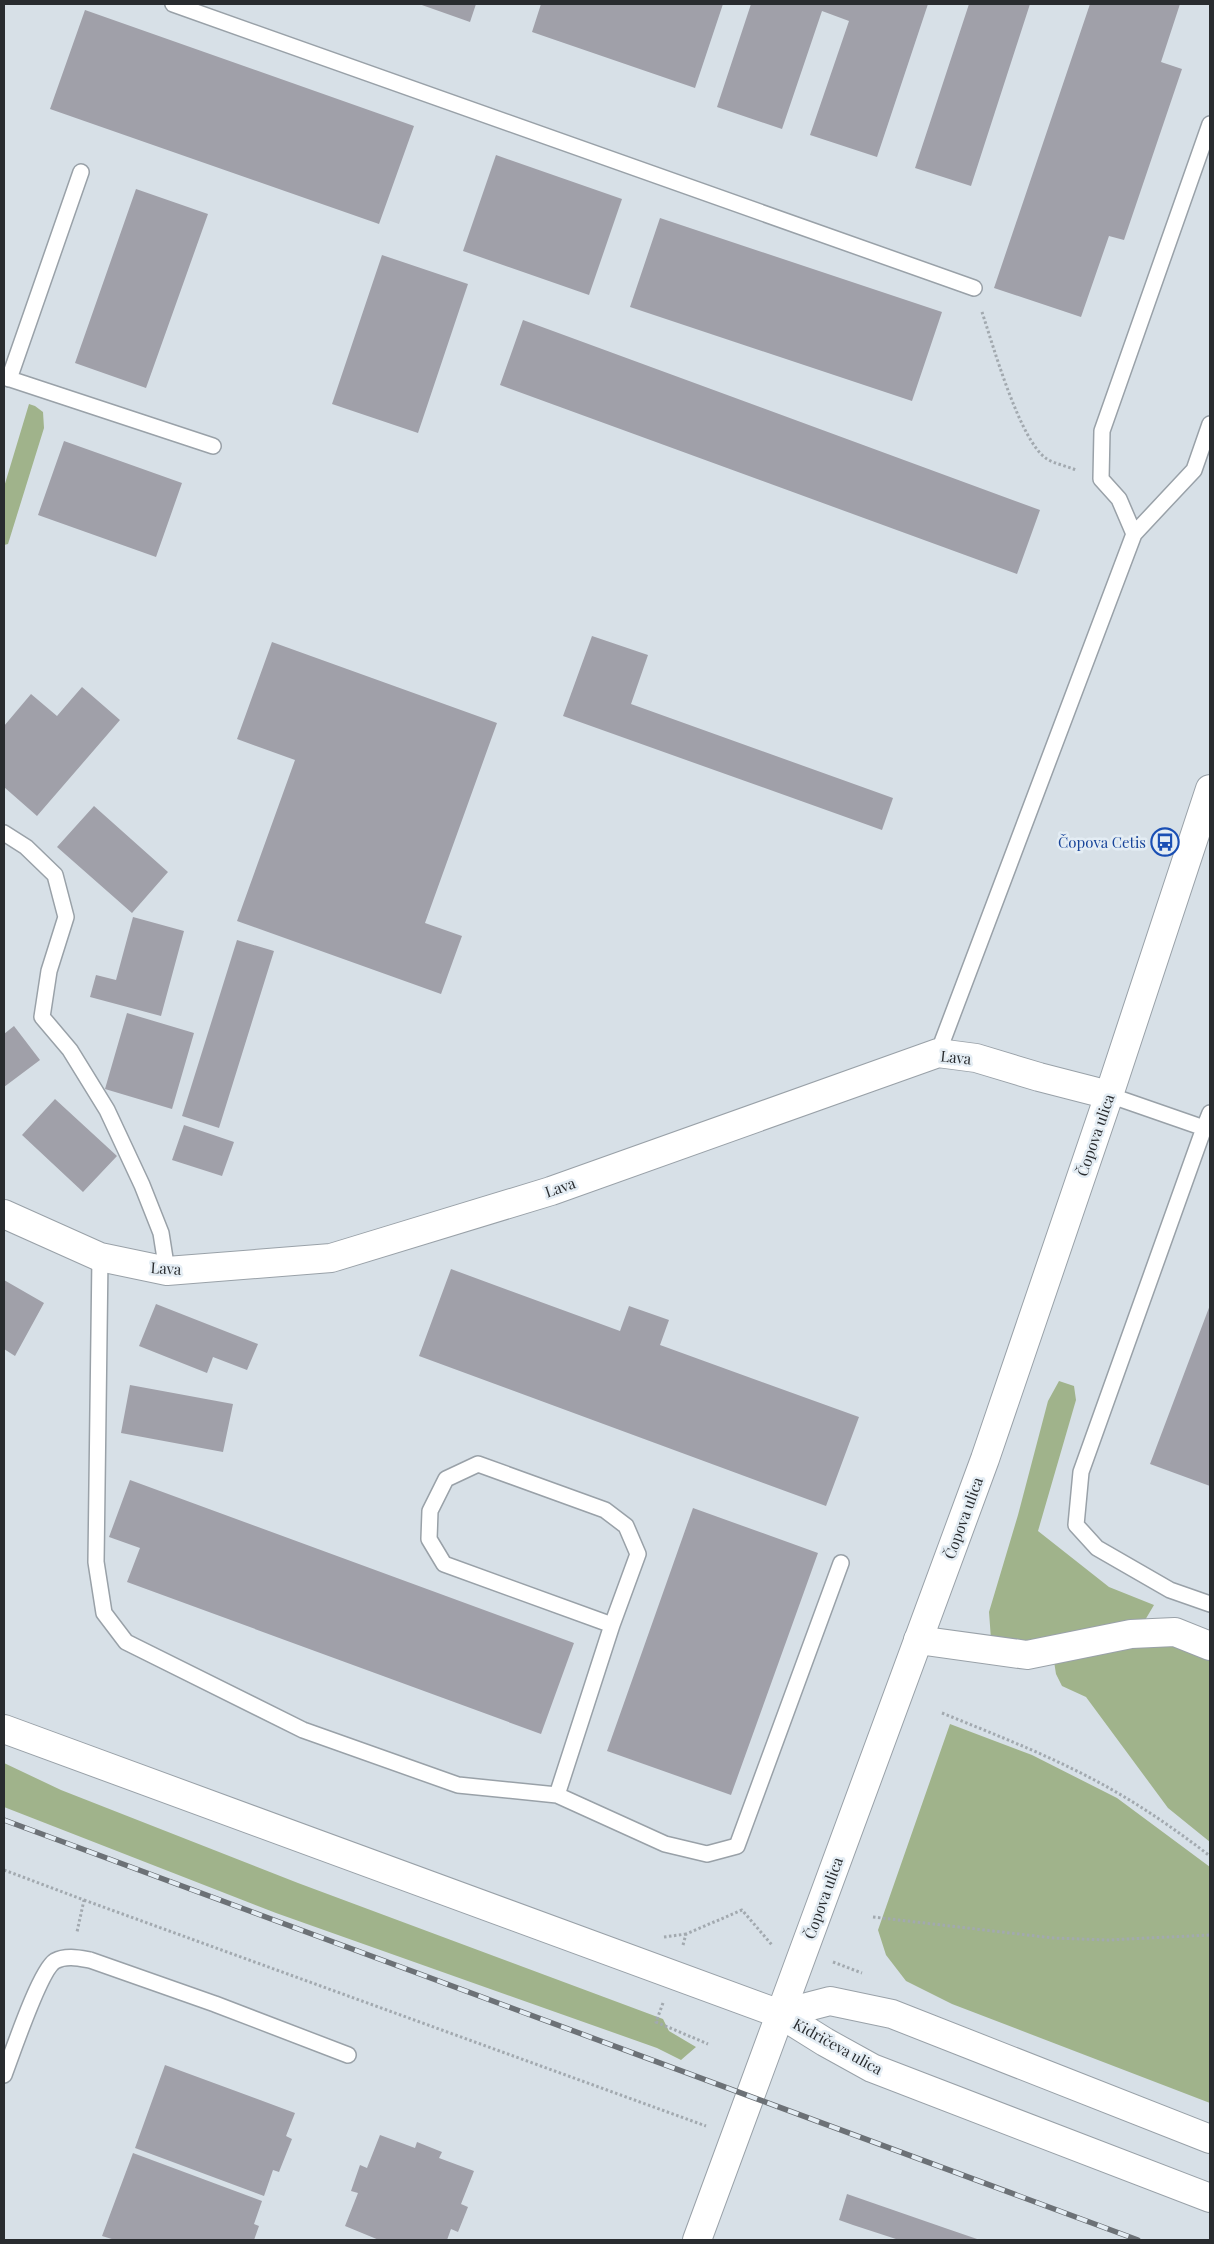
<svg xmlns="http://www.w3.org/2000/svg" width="1214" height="2244" viewBox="0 0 1214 2244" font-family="'Playfair Display',serif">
<rect width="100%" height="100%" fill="#d7e0e7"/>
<path fill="#a0b38b" d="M29,404L35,406L43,412L44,428L8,544L4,545V487Z
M1059,1381L1074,1386L1076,1400L1038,1531L1109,1587L1154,1605L1138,1632L1210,1658V1842L1168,1808L1086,1697L1062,1686L1056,1674L1053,1655L991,1639L989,1612L1018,1515L1048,1401Z
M950,1724L1032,1755L1117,1798L1210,1867V2103L952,2004L906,1981L886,1955L878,1930Z
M4,1763L61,1790L298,1883L663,2019L669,2031L696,2047L681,2060L657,2048L276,1913L4,1807Z"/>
<path fill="#a0a0a9" d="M419,4H476L470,22Z
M541,4H723L695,88L532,32Z
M751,4H928L877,157L810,135L849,21L822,11L782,129L717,107Z
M969,4H1030L971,186L915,168Z
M1090,4H1180L1161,62L1182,69L1124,240L1109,236L1081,317L994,288Z
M85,10L414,126L379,224L50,109Z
M496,155L622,199L589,295L463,251Z
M136,189L208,214L146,388L75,363Z
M660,218L942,312L912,401L630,307Z
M382,255L468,284L418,433L332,404Z
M523,320L1040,510L1017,574L500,385Z
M64,441L182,483L156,557L38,515Z
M592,636L648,655L631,704L893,798L882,830L563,716Z
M272,642L497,723L425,923L462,936L441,994L237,921L295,760L237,739Z
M82,687L120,720L37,816L4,787V726L31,694L57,716Z
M94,806L168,872L132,913L57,847Z
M133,917L184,931L161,1016L90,997L96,975L116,980Z
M237,940L274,951L219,1128L182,1116Z
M127,1013L194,1033L172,1109L105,1089Z
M14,1026L40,1060L4,1087V1034Z
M55,1099L117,1156L83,1192L22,1135Z
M184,1125L234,1142L222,1176L172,1160Z
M451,1269L620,1331L629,1306L669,1320L660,1345L859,1417L826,1506L419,1356Z
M4,1280L44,1303L15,1356L4,1349Z
M156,1304L258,1344L247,1370L213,1357L207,1373L139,1346Z
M1210,1305V1486L1150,1464Z
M130,1385L233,1404L223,1452L121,1433Z
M130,1480L574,1643L541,1734L127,1582L140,1548L109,1537Z
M693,1508L818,1553L731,1795L607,1751Z
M165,2065L295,2113L286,2136L292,2139L279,2172L273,2170L264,2196L135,2148Z
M380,2135L415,2148L417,2142L442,2152L439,2158L474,2171L461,2204L468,2207L458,2232L451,2229L447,2240H379L345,2226L358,2193L351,2191L360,2165L367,2168Z
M133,2153L262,2201L254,2224L259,2226L254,2240H115L102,2236Z
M847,2194L945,2228L980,2240H899L853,2225L839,2220Z"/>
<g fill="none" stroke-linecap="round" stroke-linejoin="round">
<g stroke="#99a1a8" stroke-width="18">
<path id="service" d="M173,4L974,288
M4,377L213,446
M9,379L81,172
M1134,534L1119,499L1101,479L1102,431L1210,124
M4,833L26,847L55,875L66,917L49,971L42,1017L70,1050L107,1110L142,1185L161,1233L167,1271
M938,1053L1134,534L1194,470L1210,424
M1109,1095L1204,1128L1210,1113
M1204,1128L1081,1472L1076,1525L1097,1548L1170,1590L1210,1604
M100,1257L96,1562L104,1613L126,1642L303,1730L458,1785L557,1795L665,1844L707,1854L737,1846L841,1563
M557,1795L612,1625L638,1554L626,1526L605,1510L478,1464L446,1479L430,1511L429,1539L444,1564L612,1625
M4,2075C12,2054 40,1970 55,1961C66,1955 79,1958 90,1960L215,2004L348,2055"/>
</g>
<g stroke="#99a1a8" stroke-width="30">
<path id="minor" d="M4,1214L100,1257L167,1271L331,1258L551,1191L938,1053L976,1058L1039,1077L1109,1095
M918,1640L1027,1655L1131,1634L1175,1632L1210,1646"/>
</g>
<g stroke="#99a1a8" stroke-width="30">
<path id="tertiary" d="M697,2240L985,1459L1109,1095L1210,789"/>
</g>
<g stroke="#99a1a8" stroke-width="30">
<path id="primary" d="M4,1729L780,2014L825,2042L872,2068L1210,2198
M780,2014L830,2001L892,2014L1210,2139"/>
</g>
<path stroke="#a2a9af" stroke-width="3" stroke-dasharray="2.5 2.5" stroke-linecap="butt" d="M982,312C993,345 1020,442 1047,459C1055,464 1067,466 1076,470
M942,1713C1001,1737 1061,1760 1116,1792C1149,1811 1180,1833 1210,1856
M4,1870L84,1900L77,1932
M84,1900L706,2126
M873,1917L1053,1938L1108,1940L1210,1935
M664,1937L686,1934
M683,1945L686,1934L742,1910L772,1945
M833,1962L862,1973
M663,2003L656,2022L708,2044"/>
<use href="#service" stroke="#fff" stroke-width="15"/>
<use href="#minor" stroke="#fff" stroke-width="28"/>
<use href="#tertiary" stroke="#fff" stroke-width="28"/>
<use href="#primary" stroke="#fff" stroke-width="28"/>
<g stroke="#6c7176" stroke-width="5.5">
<path id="rail" d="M4,1820L1138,2240"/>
</g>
<use href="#rail" stroke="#e4edf4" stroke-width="4" stroke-dasharray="11" stroke-linecap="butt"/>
</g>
<defs>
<g id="bus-ring" transform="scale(1.4375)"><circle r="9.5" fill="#e4edf4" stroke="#1a4fb4" stroke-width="1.5"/><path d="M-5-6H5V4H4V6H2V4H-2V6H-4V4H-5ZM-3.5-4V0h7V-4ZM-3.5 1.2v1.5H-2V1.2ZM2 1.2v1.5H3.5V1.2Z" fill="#1a4fb4"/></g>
</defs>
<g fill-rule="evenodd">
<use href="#bus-ring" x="1165" y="842"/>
</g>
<g text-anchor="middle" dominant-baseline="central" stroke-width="5" stroke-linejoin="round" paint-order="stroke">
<g font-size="15" fill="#164399" stroke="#e4edf4" text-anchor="end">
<text x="1146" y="842">Čopova Cetis</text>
</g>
<g font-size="15" fill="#292c2f" stroke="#e4edf4">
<text transform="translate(956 1057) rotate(6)">Lava</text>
<text transform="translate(1095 1135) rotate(-71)">Čopova ulica</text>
<text transform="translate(560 1187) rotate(-19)">Lava</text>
<text transform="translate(166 1268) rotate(4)">Lava</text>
<text transform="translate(963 1518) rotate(-70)">Čopova ulica</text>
<text transform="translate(823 1898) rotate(-70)">Čopova ulica</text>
<text transform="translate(838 2046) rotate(29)">Kidričeva ulica</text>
</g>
</g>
<rect width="1214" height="2244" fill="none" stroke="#292c2f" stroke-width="10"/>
</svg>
